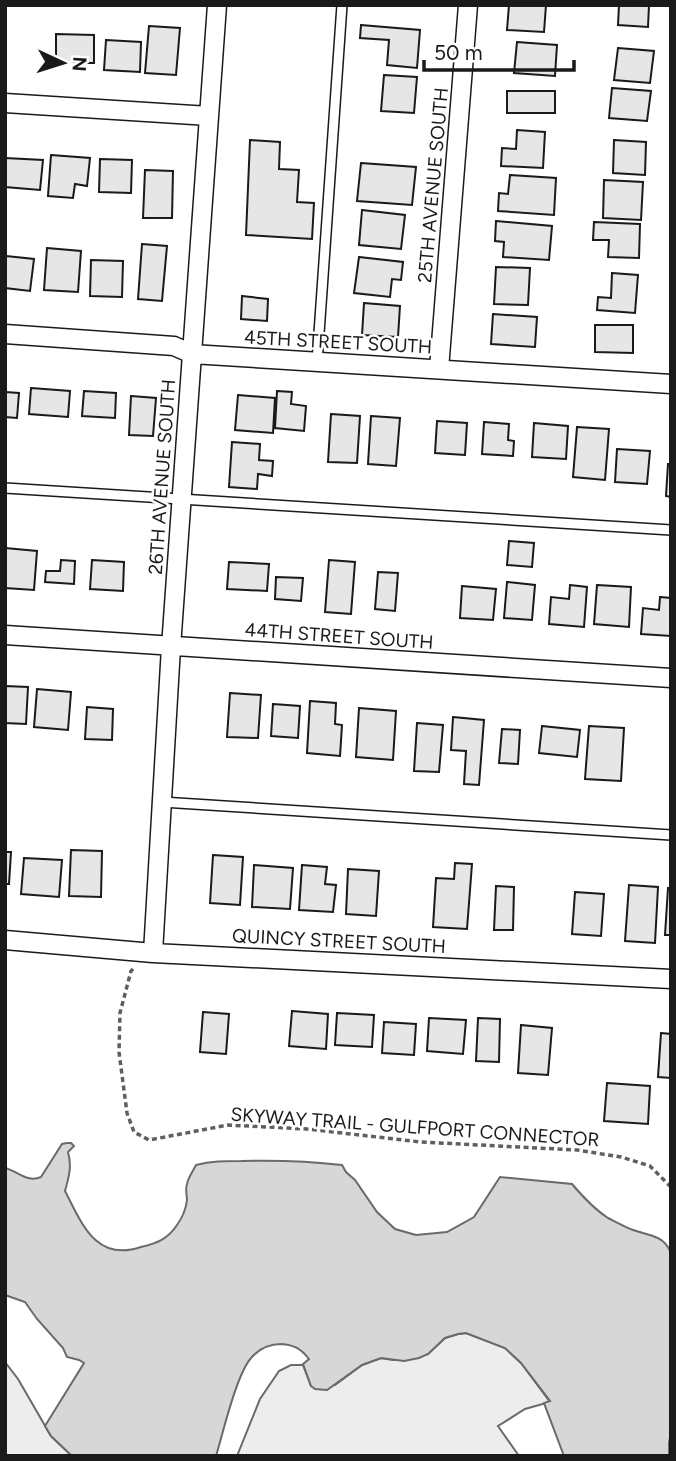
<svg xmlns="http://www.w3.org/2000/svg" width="676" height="1461" viewBox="0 0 676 1461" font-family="Figtree,sans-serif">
<rect width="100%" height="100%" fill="#fff"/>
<path fill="#ededed" stroke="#6a6a6a" stroke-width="2" d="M466,1333L505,1348L521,1363L550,1402L525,1409L498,1426L519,1456H237L260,1399L279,1371L291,1365H303L311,1386L335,1385L362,1365L381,1358L393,1360L428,1354L445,1338L458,1334Z
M5,1362L18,1379L51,1436L72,1456H5Z"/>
<path fill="#d7d7d7" stroke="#6a6a6a" stroke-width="2" d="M67,1143H71L74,1146L68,1152C72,1166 69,1177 65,1191C82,1224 96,1262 141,1247C157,1243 168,1239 177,1225C182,1218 186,1209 187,1200C187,1195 185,1190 187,1184C188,1178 193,1171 196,1165C211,1161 225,1161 241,1161C275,1160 308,1161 342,1165L346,1172L355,1180L377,1212L395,1229L416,1235L447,1232L474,1217L500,1177L572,1184C583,1197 594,1209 608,1218C616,1222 625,1227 633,1230C647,1235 663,1235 670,1251L671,1434L669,1442V1456H564L544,1403L550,1401L521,1363L505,1348L466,1333L458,1334L445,1338L428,1354L419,1358L404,1361L381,1358L362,1365L327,1390L315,1389L311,1386L303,1364L309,1359C301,1349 295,1345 281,1344C270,1344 260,1348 252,1357C237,1372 223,1433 216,1456H72L51,1436L45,1426L84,1363L79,1360L67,1357L63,1348L37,1319L25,1302L5,1295V1168C18,1171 27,1183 41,1177L62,1144Z"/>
<path fill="#e6e6e6" stroke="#1a1a1a" stroke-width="2" d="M509,5H546L544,32L507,30Z
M619,5H649L648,27L618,25Z
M361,25L420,30L417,68L387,65L389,40L360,38Z
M149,26L180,28L176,75L145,73Z
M56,34L94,35V63H56Z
M106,40L141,42L140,72L104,70Z
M517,42L557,45L555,76L514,73Z
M618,48L654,51L650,83L614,80Z
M384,75L417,77L414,113L381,111Z
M612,88L651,91L647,121L609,118Z
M507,91H555V113H507Z
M517,130L545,132L543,168L501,166L502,148L516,149Z
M250,140L280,142L279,169L299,170L297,202L314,203L312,239L246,235Z
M614,140L646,142L645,175L613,173Z
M51,155L90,158L87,186L75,184L73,198L48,196Z
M5,158L43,160L40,190L5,187Z
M100,159L132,160L131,193L99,192Z
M361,163L416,167L412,205L357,201Z
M145,170L173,171L172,218H143Z
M510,175L556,178L554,215L498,211L499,193L508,194Z
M604,180L643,182L641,220L603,218Z
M362,210L405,215L401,249L359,245Z
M496,221L552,226L549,260L503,257L504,242L495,241Z
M594,222L640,224L639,258L608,257L609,240H593Z
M142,244L167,246L162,301L138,299Z
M47,248L81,251L78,292L44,290Z
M6,256L34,259L30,291L5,288Z
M359,257L403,262L401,280L392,279L390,297L354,293Z
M91,260L123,261L122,297L90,296Z
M496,267L530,268L528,305L494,304Z
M612,273L638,275L635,313L597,310L598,297L611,298Z
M242,296L268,299L267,321L241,319Z
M364,303L400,306L398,337L362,335Z
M493,314L537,317L535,347L491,344Z
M595,325H633V353L595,352Z
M31,388L70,391L68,417L29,414Z
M84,391L116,393L115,418L82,416Z
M277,391L292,392L291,404L306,406L304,431L275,428Z
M5,392L19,393L17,418L5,417Z
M238,395L275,398L273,433L235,430Z
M131,396L156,398L153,436L129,435Z
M331,414L360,416L357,463L328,462Z
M371,416L400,418L396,466L368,464Z
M437,421L467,423L465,455L435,453Z
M484,422L509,424L508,440L514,441L513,456L482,454Z
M534,423L568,426L566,459L532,457Z
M577,427L609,429L605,480L573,477Z
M232,442L260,444L259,460L273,461L272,476L258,474L257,489L229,487Z
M617,449L650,451L647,484L615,482Z
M668,464H671V497L666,496Z
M509,541L534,543L532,567L507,565Z
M5,548L37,551L34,590L5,588Z
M61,560L75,561L74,584L45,582L46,571H60Z
M92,560L124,562L123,591L90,589Z
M329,560L355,562L351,614L325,612Z
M229,562L269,564L267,591L227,589Z
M378,572L398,573L395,611L375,609Z
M276,577L303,578L301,601L275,599Z
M507,582L535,585L532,620L504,618Z
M570,585L587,587L584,627L549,624L551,597L569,599Z
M597,585L631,587L629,627L594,624Z
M462,586L496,589L493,620L460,618Z
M660,597L671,598V636L641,634L643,608L659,610Z
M5,686L28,687L26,724L5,723Z
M37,689L71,692L68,730L34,727Z
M230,693L261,695L258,738L227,737Z
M310,701L336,703L335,724L342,725L340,756L307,753Z
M273,704L300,706L298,738L271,736Z
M87,707L113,709L112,740L85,739Z
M359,708L396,711L393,760L356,757Z
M453,717L484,720L479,785L464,784L466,751L451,750Z
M417,723L443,725L439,772L414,771Z
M542,726L580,730L577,757L539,753Z
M589,726L624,728L621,781L585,779Z
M502,729L520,730L518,764L499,763Z
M71,850L102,851L101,897L69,896Z
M5,852H11L9,884H5Z
M213,855L243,857L240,905L210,903Z
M24,858L62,860L59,897L21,894Z
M455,863L472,864L467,929L433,927L436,878L454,879Z
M254,865L293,868L290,909L252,907Z
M302,865L327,867L325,884L336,885L333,912L299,910Z
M348,869L379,871L376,916L346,914Z
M629,885L658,887L655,943L625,941Z
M496,886L514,887L513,930H494Z
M668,888L671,889V935H665Z
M575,892L604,894L601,936L572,934Z
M292,1011L328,1014L326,1049L289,1046Z
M203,1012L229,1014L226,1054L200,1052Z
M337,1013L374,1015L372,1047L335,1045Z
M429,1018L466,1020L463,1054L427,1051Z
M478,1018L500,1019L499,1062L476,1061Z
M384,1022L416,1024L414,1055L382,1053Z
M521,1025L552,1028L548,1075L518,1073Z
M661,1033L671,1034V1078L658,1077Z
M607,1083L650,1086L648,1124L604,1121Z"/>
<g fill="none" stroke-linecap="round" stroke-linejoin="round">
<g stroke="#1a1a1a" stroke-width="12">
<path id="service" d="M317,362L342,5
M5,488L671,530
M162,802L671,835"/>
</g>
<g stroke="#1a1a1a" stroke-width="21">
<path id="minor" d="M5,103L209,116
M5,334L174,346L192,354L671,384
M439,369L468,5
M5,635L671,678
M5,940L153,953L671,979
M153,953L171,647L217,5"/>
</g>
<path stroke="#5f5f5f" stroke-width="3.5" stroke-dasharray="5 3.5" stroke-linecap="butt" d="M133,969L131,971L120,1013L119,1052L127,1113L134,1132L149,1140L228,1125L307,1129L421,1142L577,1150L621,1157L650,1166L671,1187"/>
<use href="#service" stroke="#fff" stroke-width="9"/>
<use href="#minor" stroke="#fff" stroke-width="18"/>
</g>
<g text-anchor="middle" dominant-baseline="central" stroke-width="5" stroke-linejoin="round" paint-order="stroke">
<g font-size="19" fill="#1a1a1a" stroke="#fff">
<text transform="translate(433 185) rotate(-85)">25TH AVENUE SOUTH</text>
<text transform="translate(338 342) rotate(3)">45TH STREET SOUTH</text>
<text transform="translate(162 477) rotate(-86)">26TH AVENUE SOUTH</text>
<text transform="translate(339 636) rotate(4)">44TH STREET SOUTH</text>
<text transform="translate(339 941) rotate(3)">QUINCY STREET SOUTH</text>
<text transform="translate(415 1127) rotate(4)">SKYWAY TRAIL - GULFPORT CONNECTOR</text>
</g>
</g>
<rect width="676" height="1461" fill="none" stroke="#1a1a1a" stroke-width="14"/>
<g transform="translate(63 63) rotate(94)" stroke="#ffffff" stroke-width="5" paint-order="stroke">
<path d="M0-5L12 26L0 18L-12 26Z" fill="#1a1a1a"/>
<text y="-10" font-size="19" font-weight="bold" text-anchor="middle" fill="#1a1a1a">N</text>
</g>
<path d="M424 60v10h150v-10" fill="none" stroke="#1a1a1a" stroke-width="3.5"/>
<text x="434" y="60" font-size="21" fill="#1a1a1a" stroke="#ffffff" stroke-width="5" paint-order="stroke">50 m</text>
</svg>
